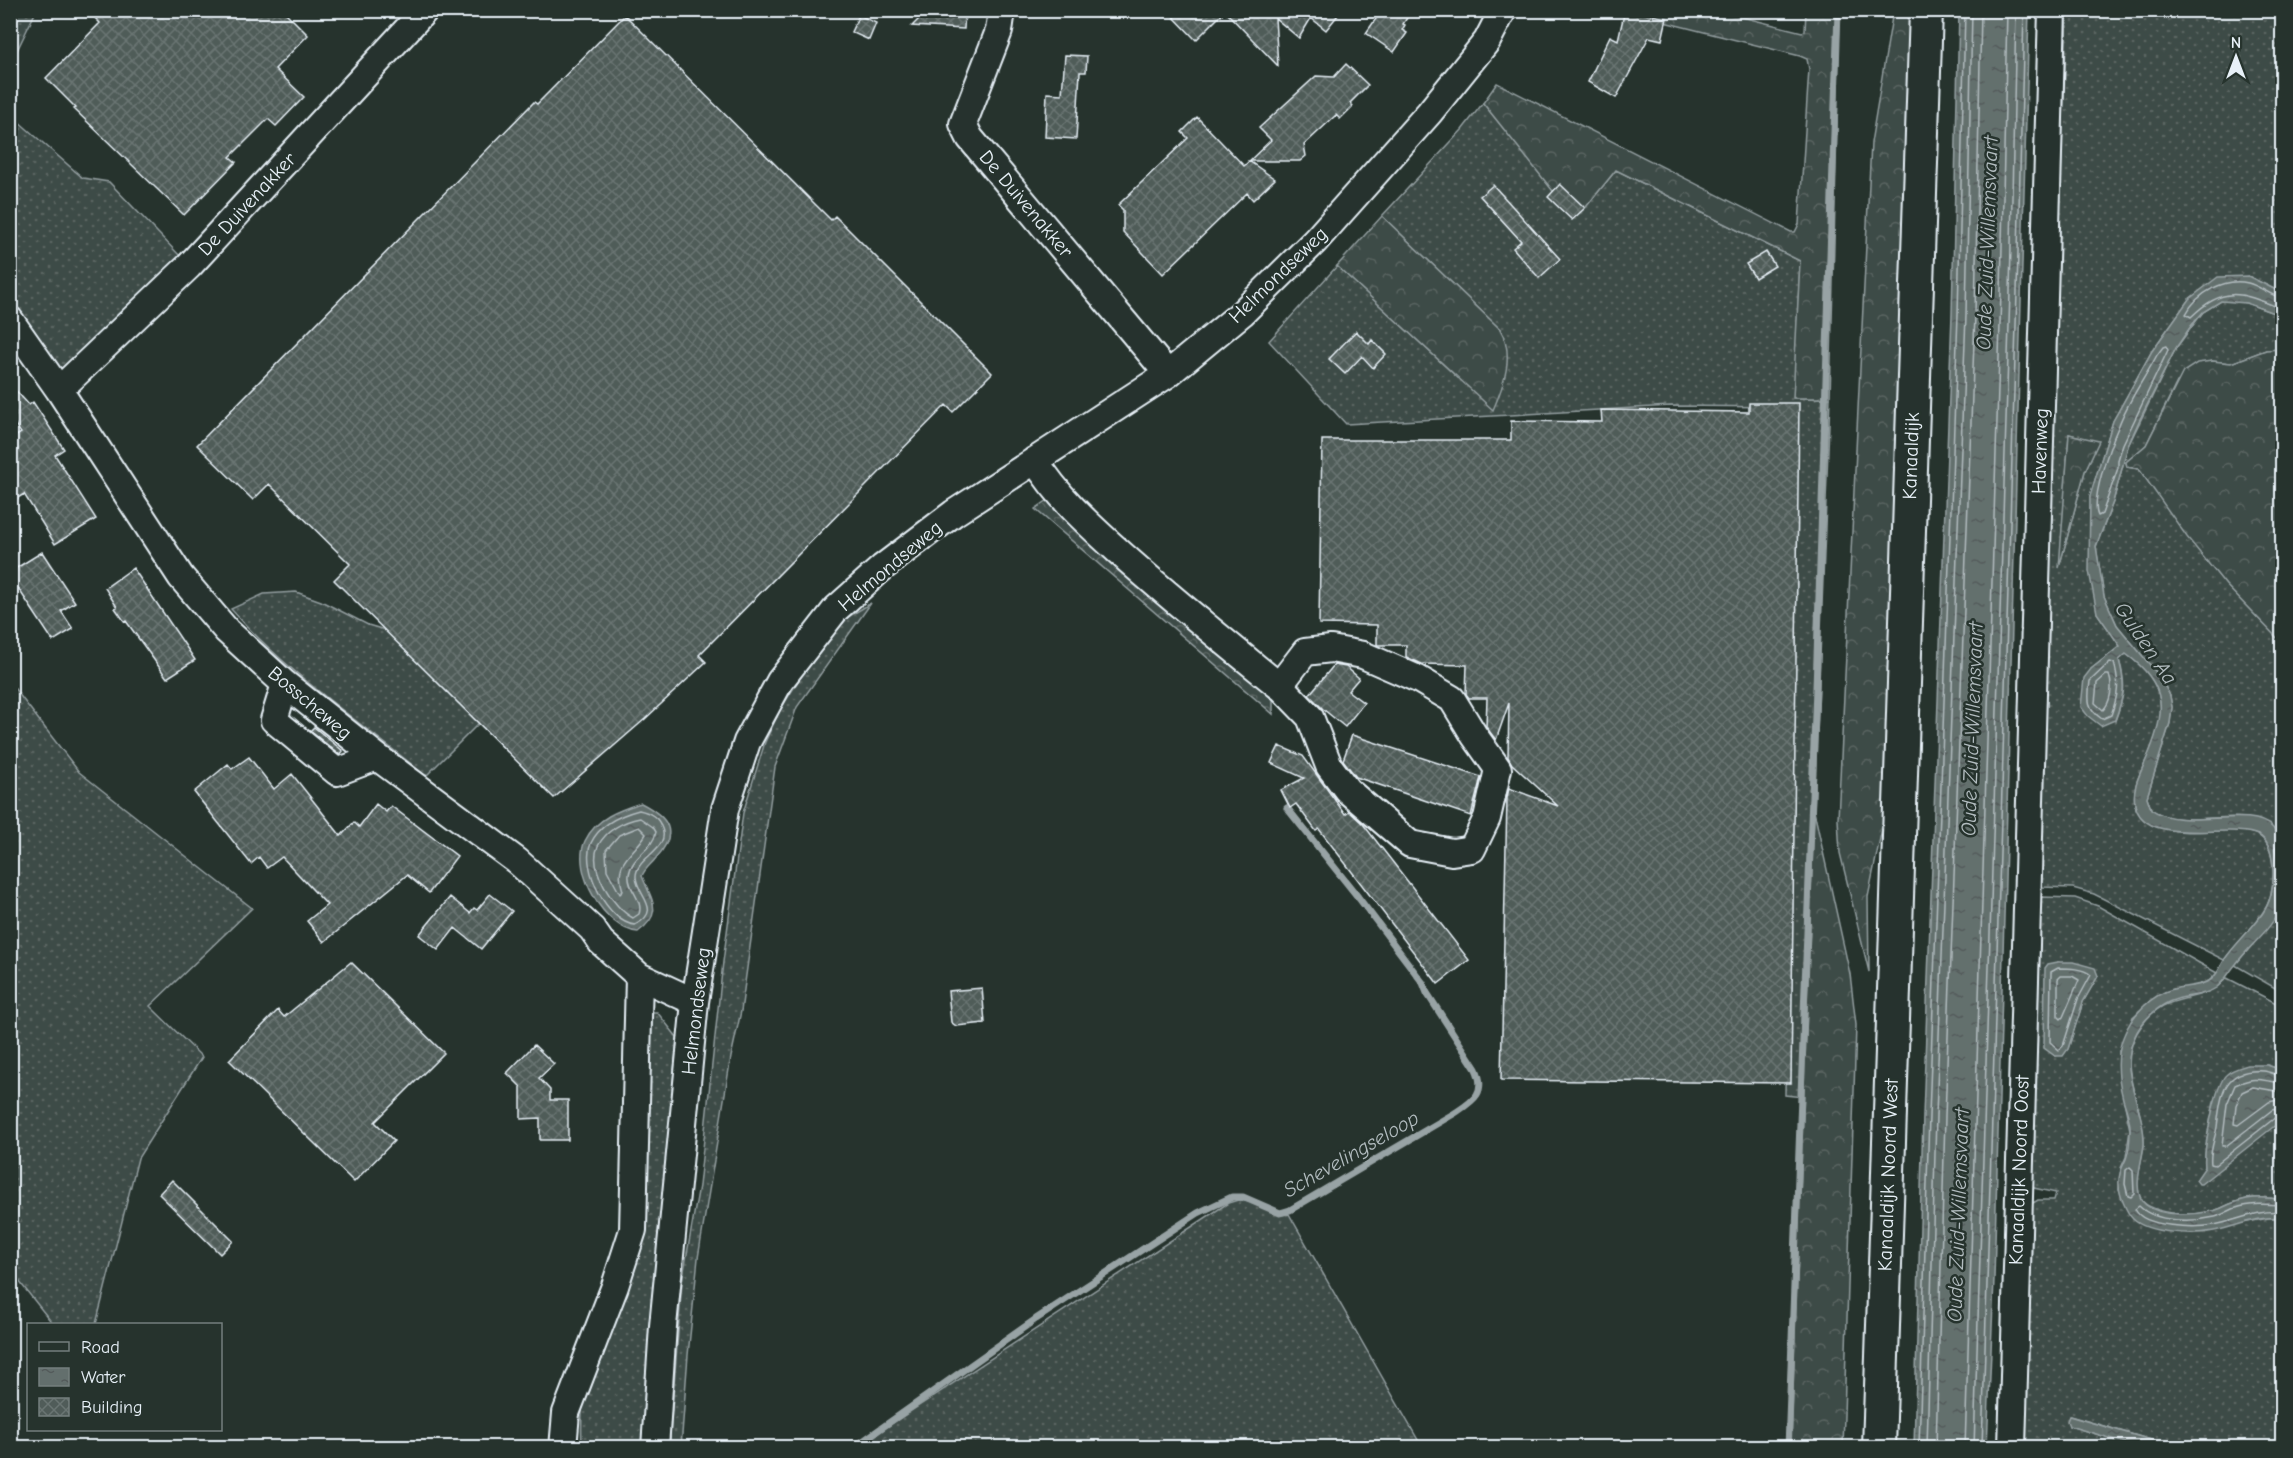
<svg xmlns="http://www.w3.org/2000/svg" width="2293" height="1458" viewBox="0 0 2293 1458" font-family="'Comic Neue',sans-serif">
<defs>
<pattern id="grass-dots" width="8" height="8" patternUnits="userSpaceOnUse" patternTransform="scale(1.5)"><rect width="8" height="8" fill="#3e4b47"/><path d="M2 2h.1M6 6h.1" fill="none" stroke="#5a6562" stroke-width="1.8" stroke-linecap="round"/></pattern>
<pattern id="forest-crowns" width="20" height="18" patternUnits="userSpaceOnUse" patternTransform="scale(1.5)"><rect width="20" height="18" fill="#3e4b47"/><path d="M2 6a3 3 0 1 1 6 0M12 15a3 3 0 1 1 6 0" fill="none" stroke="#5a6562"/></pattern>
<pattern id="water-ripples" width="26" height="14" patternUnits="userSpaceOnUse" patternTransform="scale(1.5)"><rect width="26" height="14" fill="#636f6d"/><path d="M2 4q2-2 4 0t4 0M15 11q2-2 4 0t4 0" fill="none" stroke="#535a5a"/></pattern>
<pattern id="building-cross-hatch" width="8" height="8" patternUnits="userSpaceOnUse" patternTransform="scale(1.5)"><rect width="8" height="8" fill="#505c59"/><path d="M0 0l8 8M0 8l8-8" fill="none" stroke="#697472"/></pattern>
</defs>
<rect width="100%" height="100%" fill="#26332d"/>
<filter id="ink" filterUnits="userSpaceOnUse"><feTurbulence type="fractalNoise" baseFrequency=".0167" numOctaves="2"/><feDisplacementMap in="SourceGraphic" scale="12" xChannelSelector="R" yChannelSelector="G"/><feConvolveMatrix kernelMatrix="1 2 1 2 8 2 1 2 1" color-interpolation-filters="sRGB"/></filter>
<g filter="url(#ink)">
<path fill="url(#grass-dots)" stroke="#939ea0" stroke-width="1.5" fill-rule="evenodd" d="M11,10L36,11L11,63L10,11Z
M2101,10L2282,11V293L2248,276L2189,299L2152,351L2113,421L2090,496L2097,613L2120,646L2091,669L2115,721C2124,696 2127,686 2119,660L2126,654C2167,684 2168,712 2148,756C2139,775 2131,789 2136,810C2147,816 2160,828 2172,830C2199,836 2229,825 2255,834C2279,842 2276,892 2265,909C2254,927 2237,943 2224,960L2094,894L2073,888L2041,887L2034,880L2067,17ZM2069,434L2098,442L2085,471L2060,564Z
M1483,103L1569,210L1586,207L1616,170L1800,261L1794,398H1830L1803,1097L1785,1095L1796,407L1671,406L1346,424L1269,341L1337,266L1458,378L1505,337L1500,329L1382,216L1462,130Z
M10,114L83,178L109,182L180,256L64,379L11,300Z
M2230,300L2246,303L2282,316V349L2266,350L2231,363L2212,361L2177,382L2146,445L2126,462L2127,467L2139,469L2187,536L2226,585L2282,643V846C2260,791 2191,837 2151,809L2147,797L2170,723L2172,707L2170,696L2160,677L2117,625L2104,596L2096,547L2113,502L2128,446L2176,348L2203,312L2221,301Z
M296,592L321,601L368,625L395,633L484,718L426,776C360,722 288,674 231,609L264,594Z
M871,603L797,707L775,767L741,1011L731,1057L698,1258L688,1355L681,1447L669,1448L682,1282L699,1186L723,962L743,813L765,742L780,710L803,673L826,643L848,617Z
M11,684L79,772L252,908L150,1006L202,1057L138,1158L96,1324H53L11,1271Z
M2041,897L2075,898L2098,906L2217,973L2209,981L2193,987L2165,992L2150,1001L2133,1017L2119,1051L2120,1081L2130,1130L2126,1157L2121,1168L2119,1189L2133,1219L2144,1225L2242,1223L2269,1218H2282V1447H2175L2070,1416L2069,1426L2140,1447L2023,1448L2028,1206L2038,1200H2054L2056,1193L2034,1188L2028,1175L2036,902ZM2058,962L2098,976L2083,1002L2068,1049L2055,1056L2048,1050Z
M2282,905V992L2235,965L2264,931Z
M2227,978L2282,1006V1070L2267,1065L2214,1101C2211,1120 2203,1150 2205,1167L2246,1147L2282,1120V1200C2267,1197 2248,1197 2233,1203C2227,1205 2222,1208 2217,1210C2200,1216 2175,1215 2158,1210C2151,1207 2143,1205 2140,1197C2133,1180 2144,1160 2144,1143C2144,1102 2112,1065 2142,1025C2161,999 2178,1002 2205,993C2214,990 2220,984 2227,978Z
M648,1012H657L677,1037L642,1447L582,1448C581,1422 581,1396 590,1372C599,1350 612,1330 620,1307Z
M1238,1200L1255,1203L1281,1215L1289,1214L1422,1447H856L1228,1203Z"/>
<path fill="url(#forest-crowns)" stroke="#939ea0" stroke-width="1.5" d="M1620,11H1718L1802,32L1805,31L1806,11H1840L1830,398H1793L1800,261L1616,170L1586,207L1574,212L1568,210L1483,103L1497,83L1791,232H1795L1799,224L1809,69L1807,59L1800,56Z
M1893,11H1916L1888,799L1868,897L1869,972L1840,853L1838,819L1871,143Z
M1382,216L1500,329C1515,354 1504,385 1493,410L1337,266Z
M2282,349V643L2226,585L2187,537L2139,469L2127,467L2126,462L2146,445L2183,372L2197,363L2212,361L2231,363L2266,350Z
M2069,434L2099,441L2085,471L2059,568Z
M1057,494L1273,677V714L1035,509Z
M1814,811L1850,974L1856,1025L1843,1448L1791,1447Z"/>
<path fill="url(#water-ripples)" stroke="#98a3a5" stroke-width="1.5" d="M1959,11H2029L1994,1279L1987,1447L1914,1448L1923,1116L1952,314Z
M2248,276L2282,293V316L2246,303L2221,301L2203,312L2191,326L2176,348L2139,421L2128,446L2113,502L2096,546L2104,596L2117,625L2160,677L2170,696L2172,707L2170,723L2147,797L2151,809C2184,833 2249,803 2273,828C2277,833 2280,839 2282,844C2284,853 2285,899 2281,907C2272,929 2250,945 2236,964C2229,972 2225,981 2216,988C2204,996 2190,995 2177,999C2159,1004 2141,1021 2134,1038C2118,1075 2145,1107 2144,1144C2143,1159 2130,1193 2146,1205C2161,1217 2194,1215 2212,1211C2220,1210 2226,1205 2233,1203C2248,1197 2267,1197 2282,1200V1218C2258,1215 2237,1227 2214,1231C2195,1235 2148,1234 2133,1219C2126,1212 2119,1194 2119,1185C2118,1175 2122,1168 2126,1159C2129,1151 2130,1140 2130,1131C2131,1120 2126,1110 2123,1099C2118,1079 2115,1055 2124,1035C2132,1015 2151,995 2173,989C2185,986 2197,987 2209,981C2217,977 2220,966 2225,959C2237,941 2256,926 2266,908C2272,896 2274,880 2273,867C2272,856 2269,840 2258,835C2230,822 2143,849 2135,804C2132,787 2140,774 2146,760C2166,715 2170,685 2126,654L2119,660C2126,686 2124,696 2115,720L2101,726L2088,716L2081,707L2084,678L2091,669L2120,646L2097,613L2089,571L2090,496L2113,421L2152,351L2189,299L2218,277Z
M641,803C668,817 680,832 656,858C651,865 645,868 642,876C652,901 664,913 638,932C605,929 571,872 585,841C596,818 619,810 641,803Z
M2058,962H2073L2095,968L2098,976L2083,1002L2068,1049L2063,1056H2055L2044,1048L2045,968L2048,964Z
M2248,1065H2267L2282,1070V1120L2201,1184H2199L2196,1180L2205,1167C2203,1152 2215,1083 2227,1074C2232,1069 2242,1067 2248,1065Z
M2069,1416L2175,1447H2140L2069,1426L2067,1421Z"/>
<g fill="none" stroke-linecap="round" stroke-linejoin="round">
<path stroke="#b3bdc0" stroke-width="1.5" d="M2282,298C2271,296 2260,286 2248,283C2225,277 2197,293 2186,314L2191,317C2224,284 2242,293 2282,309
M2166,346L2168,350L2123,444L2118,460V468L2102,514L2098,516C2090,499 2111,443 2119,425C2128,401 2145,378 2157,355L2163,347Z
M2110,662L2114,663C2120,683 2118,696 2111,715L2102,719C2086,708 2088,699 2090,681Z
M2106,675H2109C2113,686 2111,702 2103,710L2095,703L2097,683Z
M639,810C648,812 658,817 661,826C673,849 635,857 636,877C637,896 664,910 635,925C608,923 580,868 591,843C600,824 620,815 639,810Z
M640,818L653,827L656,832C653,850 631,856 629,875C627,889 644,900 639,914L633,918C613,908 588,869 598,846C606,830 624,821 640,818Z
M639,827L646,834C632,857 613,860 623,891L620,894L607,870L606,850L619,835Z
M2282,846H2277L2275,849L2279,867L2276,901L2282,903
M2058,968C2069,968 2083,968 2091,975L2078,999L2063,1046L2059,1050L2050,1042L2051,972Z
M2061,976H2072L2079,980L2063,1017L2061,1019L2058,1016V979Z
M2282,1076C2276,1075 2270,1072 2264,1071C2223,1067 2221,1095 2217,1127C2215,1139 2209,1152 2211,1164L2215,1165L2276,1117L2282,1115
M2282,1083C2261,1081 2258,1075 2235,1085L2227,1104L2222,1146H2226L2272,1110L2282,1108
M2282,1092L2253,1087L2242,1092L2236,1105L2234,1124L2238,1125L2269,1102L2282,1099
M2130,1167L2133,1170L2134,1194L2131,1197L2128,1196L2125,1184L2126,1170Z
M2282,1205C2267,1204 2251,1203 2236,1208C2229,1210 2223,1215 2215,1217C2193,1222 2156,1223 2139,1206L2135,1209C2143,1228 2196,1228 2214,1225C2237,1221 2258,1209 2282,1212
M1919,1448L1929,1116L1958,315L1965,10
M1927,1448L1936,1116L1966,315L1972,10
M1936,1448L1945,1117L1975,315L1981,10
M1965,1448L2001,292L2007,10
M1974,1448L2010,292L2016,10
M1982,1448L2017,292L2024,10"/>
<path stroke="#98a3a5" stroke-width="7" d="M853,1448L1036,1319L1198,1213L1232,1197H1243L1280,1213L1290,1210L1455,1113C1473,1101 1487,1093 1476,1069L1427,993L1423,983L1358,897L1287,808
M1788,1448L1816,688L1838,10"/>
</g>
<path fill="url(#building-cross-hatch)" stroke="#e8f1f8" stroke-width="1.5" d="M87,10H283L308,35L275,69L304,97L276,126L268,119L230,157L236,162L184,215L74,109L76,108L46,78L100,23Z
M928,10H965L964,29L912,26Z
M1167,10H1342L1326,30L1311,18L1299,38L1275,18L1278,66L1225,11L1196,40Z
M1382,10H1412L1403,24L1405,25L1402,30L1407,33L1394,52L1366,33Z
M1625,10L1667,18L1662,40L1649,37L1616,98L1588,82L1610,36L1618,40Z
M625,15L831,220L835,216L992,373L953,412L946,405L699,655L706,662L645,719L554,798L334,580L350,564L269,484L253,500L197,445L534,102L537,104Z
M859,15L876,23L869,40L851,32Z
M1065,55L1087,56L1086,72H1080L1076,139L1045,137L1047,93L1062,94Z
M1346,64L1368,85L1350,103L1353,106L1340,119L1336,115L1304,145L1306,156L1300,161H1249L1275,179L1253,200L1247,193L1163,274L1123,232V210L1118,205L1188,138L1182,132L1197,117L1244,166L1271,140L1259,128L1316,76L1334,77Z
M1560,184L1585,208L1572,220L1548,197Z
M1493,185L1560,259L1539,278L1513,248L1521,241L1480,196Z
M1766,252L1775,266L1755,278L1746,264Z
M1356,331L1369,344L1372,340L1386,354L1373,368L1362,356L1345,374L1329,359Z
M10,384L29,405L33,402L64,449L55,455L96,519L55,544L24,494L10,503V440L21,433L10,418Z
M1749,403H1799L1791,1083L1501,1080L1507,798L1509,788L1558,806L1512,764L1508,757L1509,703L1496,740L1486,727L1487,698H1469L1466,694L1467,665L1422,664L1406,657V645H1377V625L1319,624L1322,440H1511V421L1602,422L1601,410L1749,412Z
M42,552L75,602L61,611L73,629L53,641L10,576V572Z
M133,568L195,660L167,678L126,621L125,622L115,608L117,607L105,588Z
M1334,665L1346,667L1359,678L1348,691L1364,703L1345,727L1323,709L1309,695Z
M314,727L343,751L340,755L310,731Z
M1352,735L1481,777L1471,816L1356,777L1343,760Z
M1279,746L1303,756L1345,814L1349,811L1363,824L1469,960L1438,984L1319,829L1316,831L1296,804L1290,808L1281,790L1304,778L1271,763Z
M249,757L274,789L292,774L341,836L354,822L359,827L376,804L386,812L391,806L457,856L429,893L407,875L324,942L307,921L327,905L282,857L267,868L259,857L251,864L194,792L228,764L232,769Z
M490,894L512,911L481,949L455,928L438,950L419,935L450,897L470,913L474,908L477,910Z
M351,962L444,1053L375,1122L394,1141L354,1182L229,1060L278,1010L284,1017Z
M982,988L985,1023L956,1026L951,1022L948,991Z
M534,1045L554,1064L539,1078L550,1090V1100H568V1140H540V1118L521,1119V1087L507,1073Z
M172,1180L233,1241L220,1254L159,1194Z"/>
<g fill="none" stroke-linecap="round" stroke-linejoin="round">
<g stroke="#e8f1f8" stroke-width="30">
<path id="minor" d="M1002,10L999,31L963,124L970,138L1168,374
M10,320L59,390L181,577L227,631L285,684L377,757L517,861L592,929L601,942L639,976L695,1002
M59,390L189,266L425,10
M1035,460C1057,496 1087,523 1118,551C1170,598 1225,642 1279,686L1282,688L1310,717L1329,766L1347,790L1410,844L1452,852L1472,849L1487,818L1498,769L1474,735L1452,699L1418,679L1363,655L1331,649L1305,652L1279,686
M285,684L274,720L337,772L377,757
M563,1448L566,1413L615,1286L633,1230L639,976
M655,1448L663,1326L695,1002L725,809L747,742L780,681L836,609L883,567L954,513L1168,374L1242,313L1315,241L1429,113L1487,41L1503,10
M2012,1448L2052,10"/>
</g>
<g stroke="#e8f1f8" stroke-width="36">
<path id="major" d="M1879,1448L1926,10"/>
</g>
<use href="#minor" stroke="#26332d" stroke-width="26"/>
<use href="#major" stroke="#26332d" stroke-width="32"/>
</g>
</g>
<g text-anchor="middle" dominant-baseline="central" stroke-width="5" stroke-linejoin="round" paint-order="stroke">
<g font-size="20" fill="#e8f1f8" stroke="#26332d">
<text transform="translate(247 204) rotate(-47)">De Duivenakker</text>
<text transform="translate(1026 204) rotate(50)">De Duivenakker</text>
<text transform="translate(1278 275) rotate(-44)">Helmondseweg</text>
<text transform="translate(2040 451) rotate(-88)">Havenweg</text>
<text transform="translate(1911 456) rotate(-88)">Kanaaldijk</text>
<text transform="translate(890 566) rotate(-40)">Helmondseweg</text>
<text transform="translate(310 703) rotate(40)">Bosscheweg</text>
<text transform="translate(696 1011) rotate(-83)">Helmondseweg</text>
<text transform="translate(2019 1170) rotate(-88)">Kanaaldijk Noord Oost</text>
<text transform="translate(1888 1175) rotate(-88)">Kanaaldijk Noord West</text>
</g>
<g font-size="21" font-style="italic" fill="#b3bdc0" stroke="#26332d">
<text transform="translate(1987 243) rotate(-88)">Oude Zuid-Willemsvaart</text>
<text transform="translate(2146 643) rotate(56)">Gulden Aa</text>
<text transform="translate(1972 729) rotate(-88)">Oude Zuid-Willemsvaart</text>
<text transform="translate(1351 1154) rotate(-30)">Schevelingseloop</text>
<text transform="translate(1958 1215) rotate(-88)">Oude Zuid-Willemsvaart</text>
</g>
</g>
<rect width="2293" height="1458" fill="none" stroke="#26332d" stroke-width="36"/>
<rect x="18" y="18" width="2257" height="1422" fill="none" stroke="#e8f1f8" stroke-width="2" filter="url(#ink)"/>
<rect x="27" y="1323" width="195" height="108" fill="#26332d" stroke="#747f7e" stroke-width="1.5"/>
<rect x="39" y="1342" width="30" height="9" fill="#26332d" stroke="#747f7e" stroke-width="1.5"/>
<text x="81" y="1353" font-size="18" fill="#e8f1f8">Road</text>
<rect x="39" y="1368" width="30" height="18" fill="url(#water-ripples)" stroke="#747f7e" stroke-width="1.5"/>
<text x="81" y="1383" font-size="18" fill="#e8f1f8">Water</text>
<rect x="39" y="1398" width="30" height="18" fill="url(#building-cross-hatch)" stroke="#747f7e" stroke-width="1.5"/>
<text x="81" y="1413" font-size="18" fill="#e8f1f8">Building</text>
<g transform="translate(2236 57)" stroke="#26332d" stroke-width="4.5" paint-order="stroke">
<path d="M0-4.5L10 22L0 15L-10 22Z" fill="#e8f1f8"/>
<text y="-9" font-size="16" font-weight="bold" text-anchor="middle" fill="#e8f1f8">N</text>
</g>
</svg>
